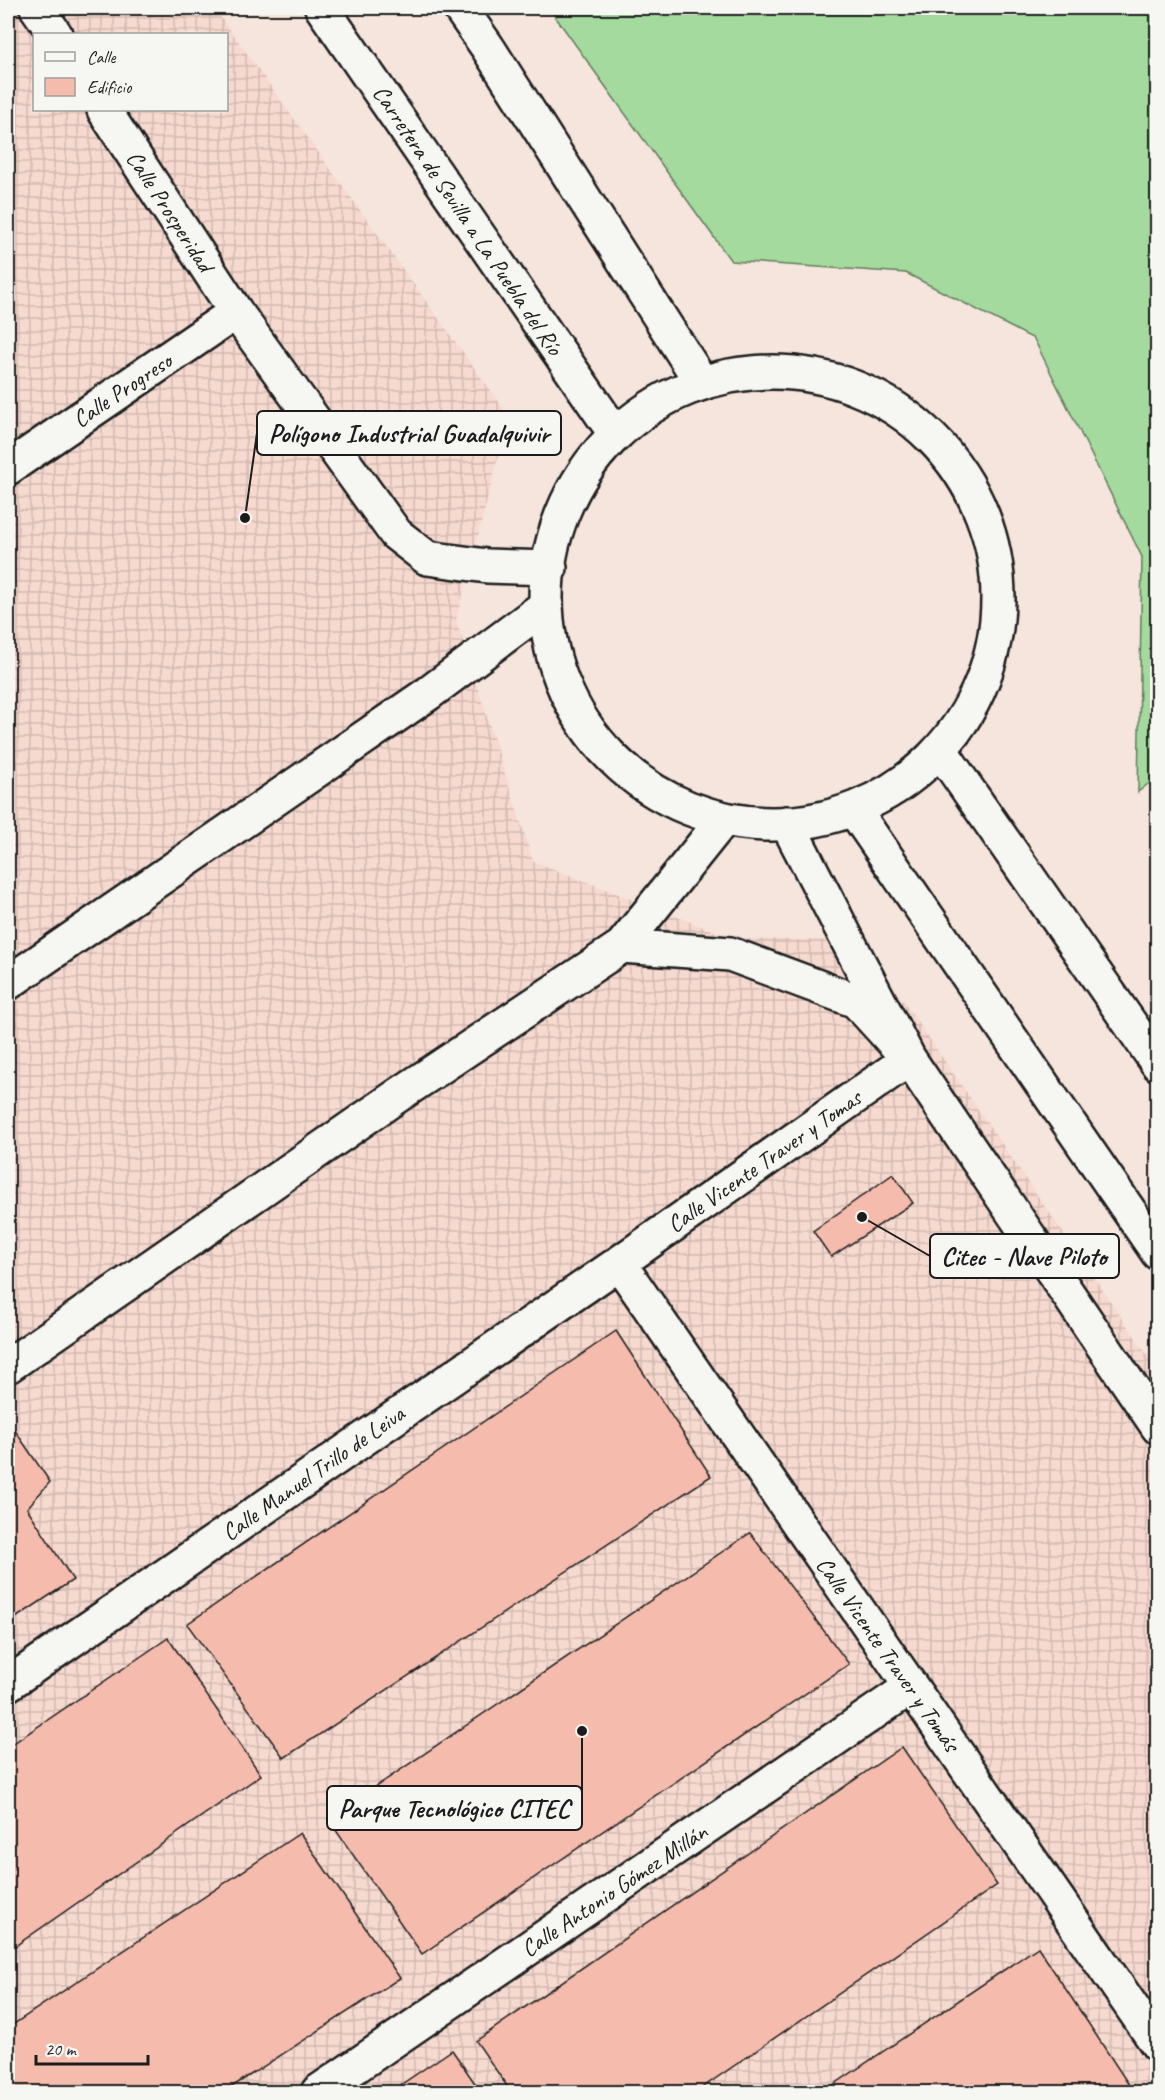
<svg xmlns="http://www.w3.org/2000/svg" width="1165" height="2100" viewBox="0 0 1165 2100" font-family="Caveat,sans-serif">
<defs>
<pattern id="industrial-grid" width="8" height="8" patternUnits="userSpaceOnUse" patternTransform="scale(1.5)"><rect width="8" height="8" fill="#f6d9cf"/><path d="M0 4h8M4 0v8" fill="none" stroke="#d2bab1"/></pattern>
</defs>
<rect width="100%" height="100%" fill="#f6e5dd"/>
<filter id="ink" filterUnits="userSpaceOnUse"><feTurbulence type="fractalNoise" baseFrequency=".0167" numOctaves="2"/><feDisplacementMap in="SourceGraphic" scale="12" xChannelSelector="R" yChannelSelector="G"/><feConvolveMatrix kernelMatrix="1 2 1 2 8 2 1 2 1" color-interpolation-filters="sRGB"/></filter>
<g filter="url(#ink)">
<path fill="url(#industrial-grid)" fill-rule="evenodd" d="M8,8H214L509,416L456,620L533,861L734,939L862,941L1157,1369V2092H8ZM34,34H226V110H34Z"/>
<path fill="#a4da9e" stroke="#607b5d" stroke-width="1.5" d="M549,8H1157V777L1138,792L1142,557L1034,339L906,273L731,261Z"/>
<path fill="#f5bcad" stroke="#1c1c1c" stroke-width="1.5" d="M893,1174L913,1203L831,1257L813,1231Z
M616,1331L711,1476L284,1758L187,1624Z
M14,1429L50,1482L27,1508L73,1580L8,1623V1434Z
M750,1533L849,1664L422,1954L328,1819Z
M168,1638L261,1775L8,1951V1747Z
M902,1747L997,1885L696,2092H511L476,2041Z
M300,1833L400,1978L224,2092H8V2028Z
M1038,1947L1129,2085L1118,2092H823Z
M452,2050L481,2092H390Z"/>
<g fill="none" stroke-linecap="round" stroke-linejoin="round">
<g stroke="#1c1c1c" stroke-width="38">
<path id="minor" d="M37,8L55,34
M104,110L236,312L396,534L427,558L487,566L550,568
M8,468L236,312
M787,823L909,1059L1158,1427
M622,946L723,820
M8,983L429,693L544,607
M619,1263L1158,2045
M8,1366L397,1096L622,946L730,954L856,1001L909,1059
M8,1684L619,1263L909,1059
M318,2092L911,1687"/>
</g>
<g stroke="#1c1c1c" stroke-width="38">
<path id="secondary" d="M322,8L614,432
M460,8L488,48L700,380
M546 598a226 226 0 1 1 452 0a226 226 0 1 1-452 0Z
M941,751L1158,1064
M854,810L1158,1253"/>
</g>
<use href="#minor" stroke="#f6f6f2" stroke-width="33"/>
<use href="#secondary" stroke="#f6f6f2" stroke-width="33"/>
</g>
</g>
<g text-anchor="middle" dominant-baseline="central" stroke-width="4.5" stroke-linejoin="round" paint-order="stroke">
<g font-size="24" fill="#1c1c1c" stroke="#f6f6f2">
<text transform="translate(170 211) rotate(57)">Calle Prosperidad</text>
<text transform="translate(468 220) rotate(56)">Carretera de Sevilla a La Puebla del Río</text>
<text transform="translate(122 390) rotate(-34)">Calle Progreso</text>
<text transform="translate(764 1161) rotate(-35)">Calle Vicente Traver y Tomas</text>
<text transform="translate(313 1473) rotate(-35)">Calle Manuel Trillo de Leiva</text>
<text transform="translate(888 1654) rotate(55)">Calle Vicente Traver y Tomás</text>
<text transform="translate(614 1890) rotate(-34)">Calle Antonio Gómez Millán</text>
</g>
</g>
<path fill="none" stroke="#1c1c1c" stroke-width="2" d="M245 518L257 433M862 1217L930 1256M582 1731L582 1808"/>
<g fill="#1c1c1c" stroke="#f6f6f2" stroke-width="2">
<circle cx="245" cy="518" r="6"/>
<circle cx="862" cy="1217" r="6"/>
<circle cx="582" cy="1731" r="6"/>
</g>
<g fill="#f6f6f2" stroke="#1c1c1c" stroke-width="2">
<rect x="257" y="411" width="304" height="44" rx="6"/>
<rect x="930" y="1234" width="189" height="44" rx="6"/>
<rect x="327" y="1786" width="255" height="44" rx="6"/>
</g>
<g font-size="26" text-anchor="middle" font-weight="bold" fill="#1c1c1c">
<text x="409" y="442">Polígono Industrial Guadalquivir</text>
<text x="1024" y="1265">Citec - Nave Piloto</text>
<text x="454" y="1817">Parque Tecnológico CITEC</text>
</g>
<rect width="1165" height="2100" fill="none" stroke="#f6f6f2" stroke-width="30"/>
<rect x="15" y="15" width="1135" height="2070" fill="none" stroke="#1c1c1c" stroke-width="2" filter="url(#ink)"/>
<rect x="33" y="33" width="195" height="78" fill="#f6f6f2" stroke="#9f9f9c" stroke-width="1.5"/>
<rect x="45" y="52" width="30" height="9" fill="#f6f6f2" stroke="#9f9f9c" stroke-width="1.5"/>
<text x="87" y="63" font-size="18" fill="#1c1c1c">Calle</text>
<rect x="45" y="78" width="30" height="18" fill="#f5bcad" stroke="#9f9f9c" stroke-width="1.5"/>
<text x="87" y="93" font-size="18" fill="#1c1c1c">Edificio</text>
<path d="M36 2055v9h112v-9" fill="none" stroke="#1c1c1c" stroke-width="3"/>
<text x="45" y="2055" font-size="18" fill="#1c1c1c" stroke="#f6f6f2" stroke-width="4.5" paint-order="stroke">20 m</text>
</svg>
